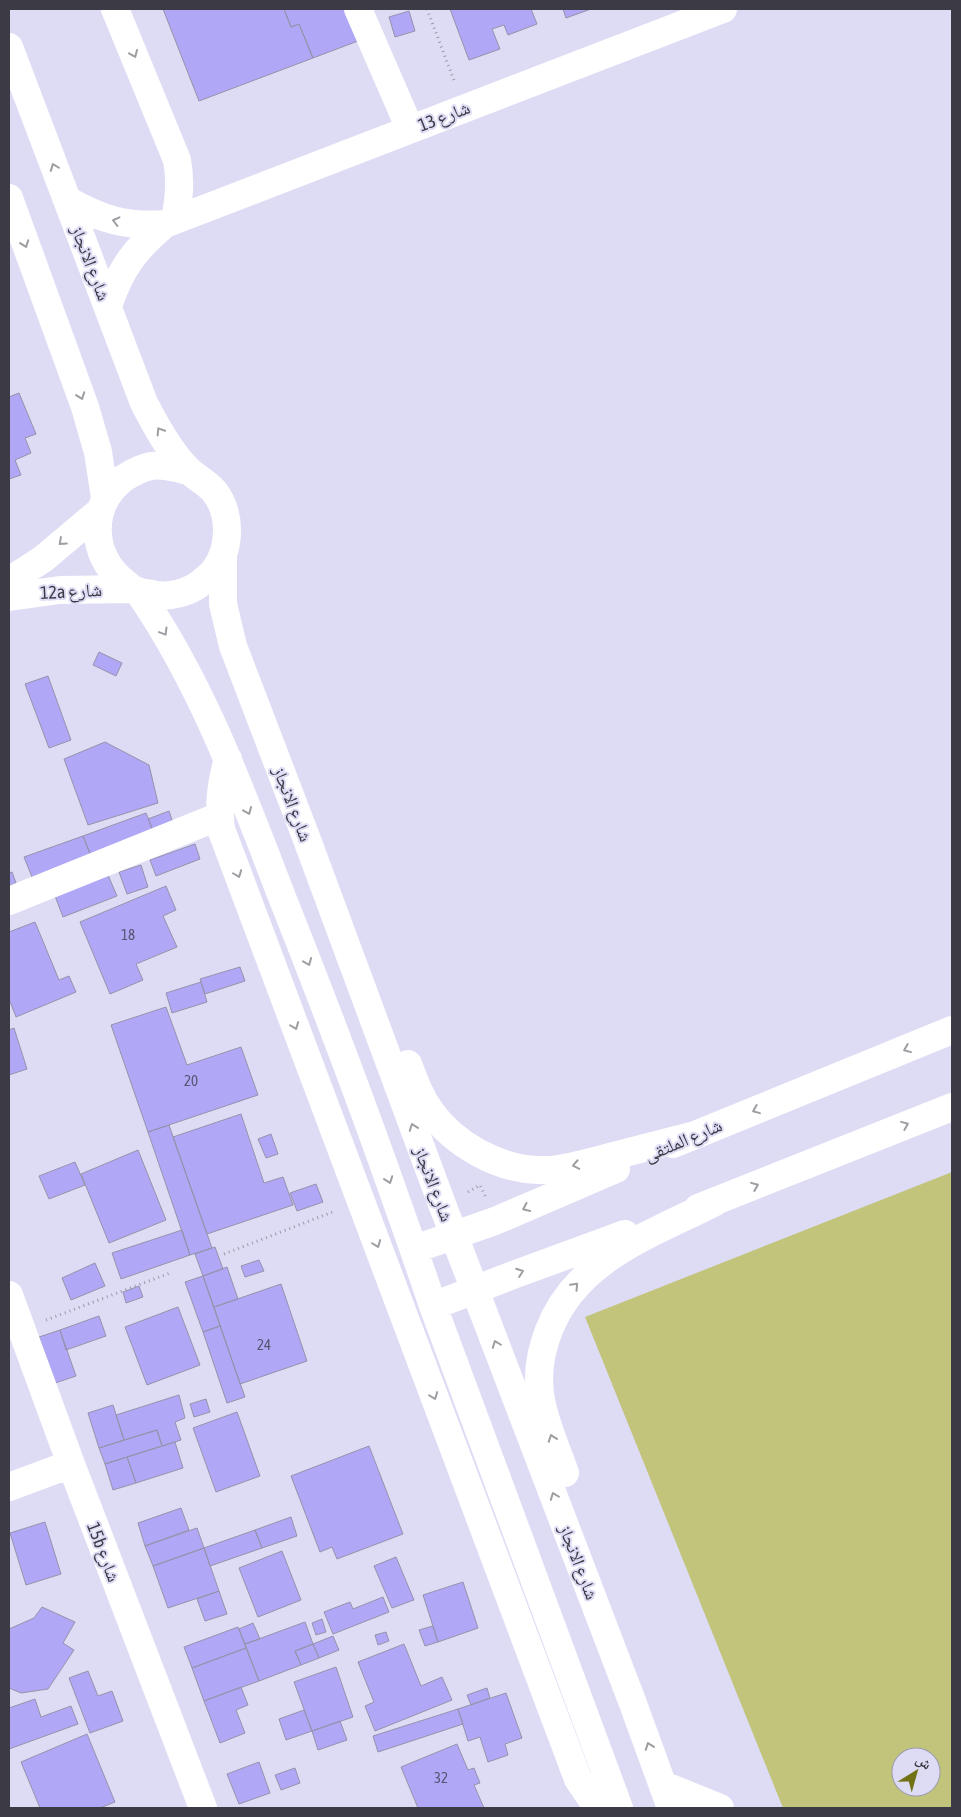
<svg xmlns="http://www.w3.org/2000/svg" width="961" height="1817" viewBox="0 0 961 1817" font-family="'Asap Condensed','Noto Naskh Arabic',sans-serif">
<rect width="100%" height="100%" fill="#dedcf5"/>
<path fill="#c1c47a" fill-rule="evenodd" d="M952,1172V1808H783L585,1317ZM901,1757H931V1787H901Z"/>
<path fill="#b0a7f7" stroke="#9593aa" d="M163,9H284L291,27L299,24L313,58L199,101Z
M284,9H345L358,41L313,58L299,24L291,27Z
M450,9H531L537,24L508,35L504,25L492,29L500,49L469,60Z
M563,9H591L566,18Z
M409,11L415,31L395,37L389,17Z
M19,393L36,434L25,438L31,453L15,460L21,475L9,479V397Z
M99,652L122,663L116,676L93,665Z
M48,676L71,740L49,748L25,684Z
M105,742L149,765L158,803L88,825L64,759Z
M169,811L174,826L154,833L148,819Z
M146,813L154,833L91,856L83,836Z
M83,836L91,856L32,877L24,857Z
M195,844L200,859L156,876L150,860Z
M141,865L148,887L127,894L119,872Z
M12,872L16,883L9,886V873Z
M108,875L117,896L63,917L55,896Z
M166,886L176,910L163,916L177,947L136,964L143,980L110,994L80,922Z
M35,922L59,980L69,976L76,992L16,1017L9,999V932Z
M240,967L245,981L205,994L200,979Z
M201,982L207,1002L172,1013L166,993Z
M166,1007L187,1065L241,1047L258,1095L148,1132L111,1025Z
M14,1028L27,1069L9,1075V1030Z
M241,1114L264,1183L283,1177L293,1205L207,1234L173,1137Z
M169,1125L212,1248L190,1255L148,1132Z
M271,1134L278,1154L266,1158L258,1139Z
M138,1150L166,1220L109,1243L81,1174Z
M75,1162L85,1185L49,1199L39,1176Z
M316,1184L323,1202L297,1211L290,1193Z
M182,1230L190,1255L121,1279L112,1253Z
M215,1247L223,1269L203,1276L195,1254Z
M259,1260L264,1271L245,1277L241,1266Z
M95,1263L105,1286L71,1300L62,1278Z
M227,1267L238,1299L214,1307L203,1276Z
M203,1276L220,1326L203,1332L185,1282Z
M281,1284L307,1361L240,1384L214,1307Z
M139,1286L143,1297L126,1303L123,1292Z
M178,1307L200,1365L147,1385L125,1327Z
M99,1316L106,1336L66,1350L60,1330Z
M220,1326L245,1397L227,1403L203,1332Z
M60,1330L76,1376L55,1383L39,1337Z
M179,1395L185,1418L175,1422L181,1440L162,1446L157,1430L124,1440L116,1415Z
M206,1399L210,1412L194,1417L190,1404Z
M113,1405L124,1440L99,1448L88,1413Z
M237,1412L260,1476L216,1492L193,1428Z
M157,1430L162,1446L105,1464L99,1448Z
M175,1442L183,1468L136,1483L127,1457Z
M369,1446L403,1534L337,1559L332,1547L320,1552L291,1476Z
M127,1457L136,1483L113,1490L105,1464Z
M181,1508L189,1530L145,1546L138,1523Z
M291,1517L297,1536L262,1548L255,1530Z
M45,1522L61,1574L26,1585L10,1533Z
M197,1528L204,1548L153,1566L145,1546Z
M255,1530L262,1548L210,1566L204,1548Z
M204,1548L219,1591L168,1608L153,1566Z
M282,1551L301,1600L258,1617L239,1568Z
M396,1557L414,1600L392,1608L374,1566Z
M463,1582L478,1628L438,1642L423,1595Z
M219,1591L227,1614L205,1621L197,1599Z
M383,1597L389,1612L333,1634L324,1612L350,1602L353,1609Z
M42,1607L75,1622L63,1643L74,1650L48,1689L21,1693L9,1688V1629L34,1618Z
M322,1619L326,1632L316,1635L312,1623Z
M305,1622L313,1644L295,1651L301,1665L259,1681L245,1644Z
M253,1623L260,1639L245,1644L239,1629Z
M433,1626L438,1642L425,1646L419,1630Z
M238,1627L246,1648L192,1668L184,1647Z
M386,1632L389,1641L378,1645L375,1635Z
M333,1636L339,1650L319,1658L313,1644Z
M313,1644L319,1658L301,1665L295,1651Z
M404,1644L421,1686L442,1677L452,1700L375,1731L365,1706L374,1702L358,1662Z
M246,1648L259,1681L204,1701L192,1668Z
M336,1667L353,1717L312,1731L294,1682Z
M88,1671L98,1696L112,1691L123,1721L90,1733L69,1678Z
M241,1687L248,1705L236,1710L245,1733L220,1743L204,1701Z
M487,1688L490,1698L471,1705L467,1695Z
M506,1693L522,1738L505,1744L508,1755L488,1762L480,1737L468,1741L458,1709Z
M35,1699L41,1717L71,1706L78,1724L9,1749V1708Z
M458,1709L463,1724L378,1752L373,1736Z
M304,1710L312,1731L286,1740L279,1719Z
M340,1721L347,1740L318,1750L312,1731Z
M87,1734L115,1802L100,1808H40L21,1762Z
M457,1744L468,1770L474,1768L480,1783L474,1785L484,1808H418L401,1767Z
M259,1762L270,1793L239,1804L227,1774Z
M295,1768L300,1783L281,1790L275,1775Z"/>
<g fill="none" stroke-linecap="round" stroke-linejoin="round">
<path stroke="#9a98ab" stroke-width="3" stroke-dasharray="1 4" stroke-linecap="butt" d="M427,9L455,83
M468,1192L480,1185L485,1196
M224,1254L335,1211
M46,1320L170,1273"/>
<path stroke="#fff" stroke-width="28" d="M115,9L177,160C181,181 179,199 175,220
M358,9L410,129
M9,47L144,403C156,426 169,450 187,469C195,477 206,482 214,491C232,514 231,550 213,572C210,576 205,579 202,582C189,593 168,598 152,594C147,593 141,593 137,591C132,589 128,585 124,582C90,556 88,505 124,478C132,473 141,468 151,466C164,464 176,468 188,471
M9,198L85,407L98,452L105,498
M67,200C100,219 126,227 165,224
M108,306C121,268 134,250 165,224L723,9
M223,554V604L233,646L306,837L442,1204L632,1701L671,1808
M9,581L43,559L100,511
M138,591C203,685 241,791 282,897C317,985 351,1074 383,1163C400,1211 417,1258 433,1306L619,1808
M9,597L60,590L133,589
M228,759C221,783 218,804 221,829L578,1779L591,1798L604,1808
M9,901L220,816
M408,1064C414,1080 420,1097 431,1112C454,1144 498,1169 538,1170C559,1171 582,1164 602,1159C631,1151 661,1144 691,1136
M673,1144L952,1030
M698,1208L952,1107
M415,1249L495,1221L616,1169
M9,1295L71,1464L203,1808
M433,1306L513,1275L625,1234
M565,1473C557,1450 547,1428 542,1405C536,1380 540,1353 549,1330C577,1258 651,1235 715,1202
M9,1487L71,1464
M663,1785L720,1808"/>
</g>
<defs><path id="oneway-chevron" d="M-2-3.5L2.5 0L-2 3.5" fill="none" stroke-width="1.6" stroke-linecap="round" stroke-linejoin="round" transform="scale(1.25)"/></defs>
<g stroke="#9e9da2">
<use href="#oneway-chevron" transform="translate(134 54) rotate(67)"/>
<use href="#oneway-chevron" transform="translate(54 167) rotate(-111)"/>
<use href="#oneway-chevron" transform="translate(116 221) rotate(-166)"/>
<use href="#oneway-chevron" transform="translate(25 244) rotate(70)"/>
<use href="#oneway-chevron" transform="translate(81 396) rotate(70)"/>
<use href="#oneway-chevron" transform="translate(160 431) rotate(-122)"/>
<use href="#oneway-chevron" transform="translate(62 542) rotate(138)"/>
<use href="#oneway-chevron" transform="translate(164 632) rotate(59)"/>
<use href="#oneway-chevron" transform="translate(248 811) rotate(68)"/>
<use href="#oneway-chevron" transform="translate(238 874) rotate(69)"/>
<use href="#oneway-chevron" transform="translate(308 962) rotate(68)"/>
<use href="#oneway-chevron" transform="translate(295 1026) rotate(69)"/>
<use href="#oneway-chevron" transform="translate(907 1049) rotate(158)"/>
<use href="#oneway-chevron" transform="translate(756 1110) rotate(158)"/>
<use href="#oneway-chevron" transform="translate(905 1125) rotate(-22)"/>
<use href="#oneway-chevron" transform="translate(413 1127) rotate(-110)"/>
<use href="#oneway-chevron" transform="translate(576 1165) rotate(169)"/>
<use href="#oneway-chevron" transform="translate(389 1180) rotate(70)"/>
<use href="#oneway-chevron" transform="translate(755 1186) rotate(-22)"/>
<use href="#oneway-chevron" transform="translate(526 1208) rotate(156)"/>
<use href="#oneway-chevron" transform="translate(377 1244) rotate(69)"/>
<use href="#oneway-chevron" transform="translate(520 1272) rotate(-20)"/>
<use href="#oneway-chevron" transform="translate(575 1286) rotate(-47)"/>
<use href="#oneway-chevron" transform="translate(496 1344) rotate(-111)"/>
<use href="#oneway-chevron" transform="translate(434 1396) rotate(69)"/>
<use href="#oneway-chevron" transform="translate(552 1438) rotate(-110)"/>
<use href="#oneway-chevron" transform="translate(554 1496) rotate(-111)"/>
<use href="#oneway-chevron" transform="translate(649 1746) rotate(-110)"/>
</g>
<g text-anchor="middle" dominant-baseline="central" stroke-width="4" stroke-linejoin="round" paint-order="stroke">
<g font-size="15" fill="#595672">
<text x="128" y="934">18</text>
<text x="191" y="1080">20</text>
<text x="264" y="1344">24</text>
<text x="441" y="1777">32</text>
</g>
<g font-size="18" fill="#3c3b45" stroke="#dedcf5">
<text transform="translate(444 116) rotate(-21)">شارع 13</text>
<text transform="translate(91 263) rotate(69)">شارع الانجاز</text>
<text transform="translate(71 591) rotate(-3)">12a شارع</text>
<text transform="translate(293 804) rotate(69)">شارع الانجاز</text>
<text transform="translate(683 1140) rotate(-23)">شارع الملتقى</text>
<text transform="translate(434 1184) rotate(69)">شارع الانجاز</text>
<text transform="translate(104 1552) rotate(69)">15b شارع</text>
<text transform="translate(579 1562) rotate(69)">شارع الانجاز</text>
</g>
</g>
<rect width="961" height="1817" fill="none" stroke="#3c3b45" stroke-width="20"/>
<g transform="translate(916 1772) rotate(37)"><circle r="24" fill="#dedcf5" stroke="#9d9caf"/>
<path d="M0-4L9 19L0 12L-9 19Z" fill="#717116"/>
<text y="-8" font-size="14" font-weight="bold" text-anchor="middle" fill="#3c3b45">ش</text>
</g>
</svg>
